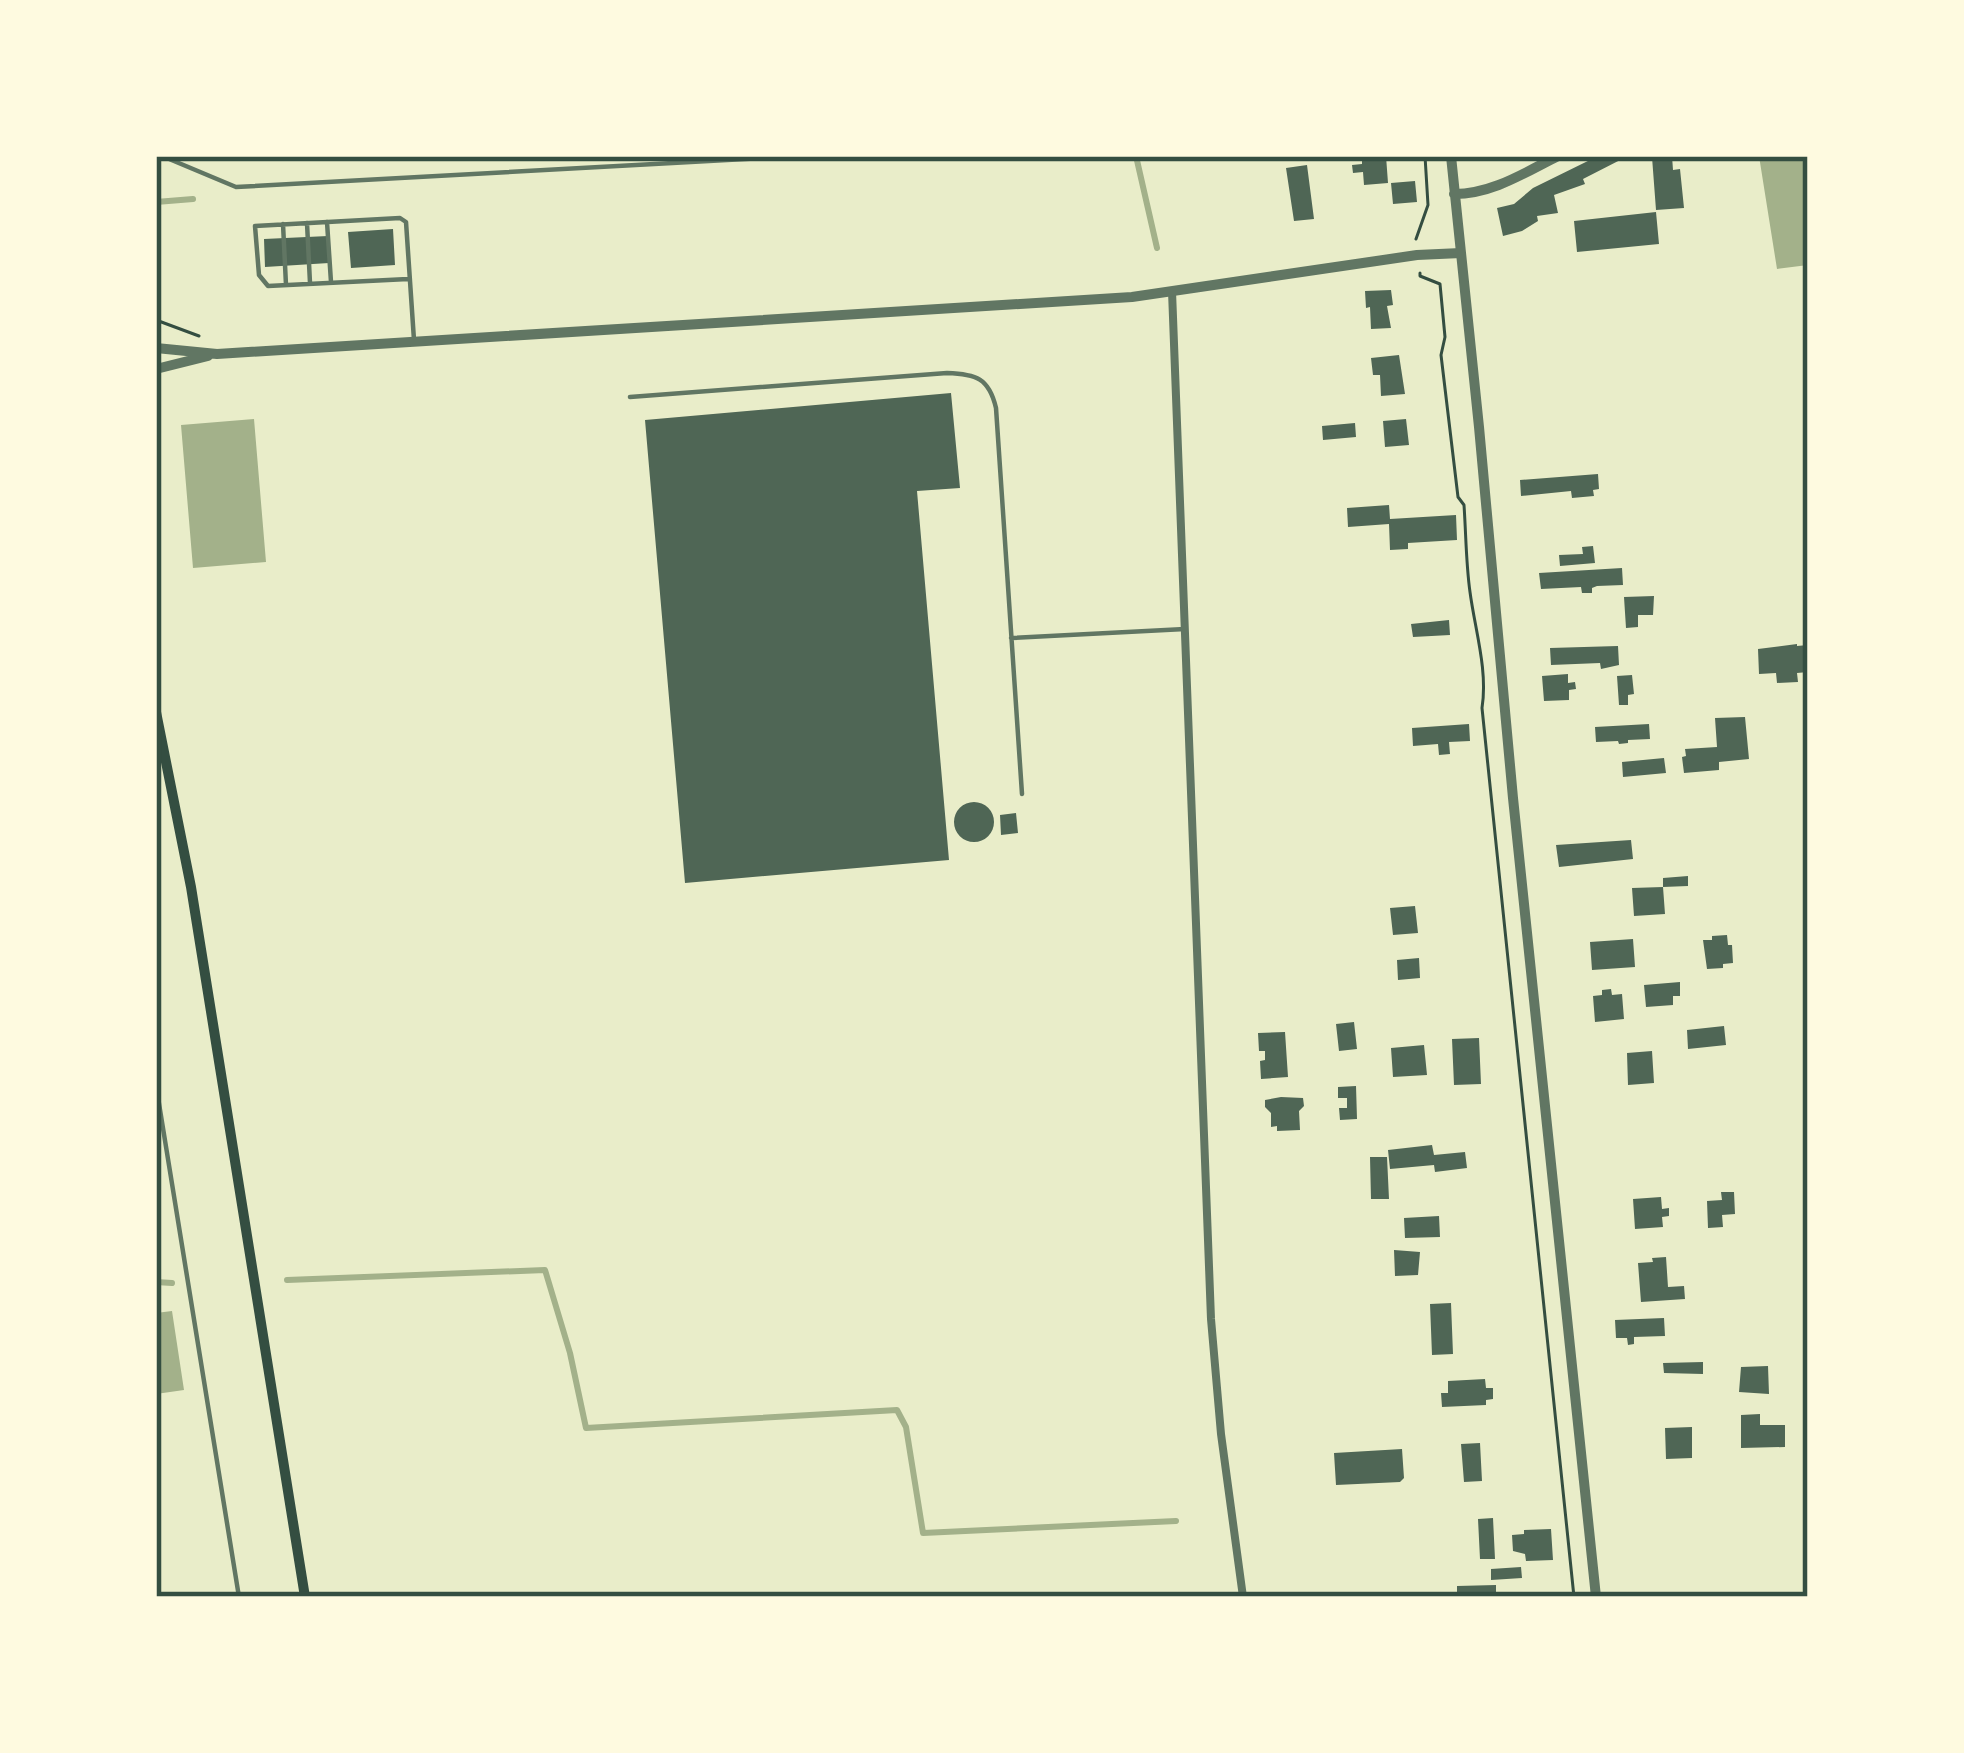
<svg xmlns="http://www.w3.org/2000/svg" width="1964" height="1753" viewBox="0 0 1964 1753" font-family="'Fira Sans',sans-serif">
<rect width="100%" height="100%" fill="#e9edc9"/>
<path fill="#a3b18a" d="M1759,156H1808V265L1777,269Z
M254,419L266,562L193,568L181,425Z
M172,1311L184,1390L156,1394V1313Z"/>
<g fill="none" stroke-linecap="round" stroke-linejoin="round">
<path stroke="#a3b18a" stroke-width="6" d="M1136,156L1157,248
M156,202L193,199
M287,1280L545,1270L570,1353L586,1428L897,1410L906,1427L923,1533L1176,1521
M156,1282L172,1283"/>
</g>
<path fill="#4f6655" d="M1362,156H1386L1388,183L1364,185L1363,172L1353,173L1352,165L1362,164Z
M1598,156H1628L1583,179L1585,184L1554,195L1558,213L1537,216L1538,221L1522,231L1503,236L1497,208L1514,204L1533,188Z
M1672,156L1673,170L1680,169L1684,208L1656,210L1652,157Z
M1307,165L1314,219L1294,221L1286,168Z
M1415,181L1417,202L1393,204L1391,183Z
M1656,212L1659,244L1577,252L1574,221Z
M393,229L395,265L351,268L348,232Z
M328,236L329,263L265,267L264,239Z
M1391,290L1393,305L1387,306L1391,328L1371,329L1370,307L1366,308L1365,291Z
M1399,355L1405,394L1381,396L1380,375H1373L1371,358Z
M951,393L960,488L917,491L949,860L685,883L645,420Z
M1406,419L1409,445L1385,447L1383,421Z
M1355,423L1356,437L1323,440L1322,426Z
M1598,474L1599,489L1593,490L1594,496L1572,498L1571,491L1521,496L1520,480Z
M1389,505L1390,519L1456,515L1457,540L1408,543V549L1390,550L1389,524L1348,527L1347,508Z
M1593,546L1595,563L1560,566L1559,555L1583,554L1582,547Z
M1622,568L1623,585L1597,586L1592,588V593H1582L1581,587L1541,589L1539,573Z
M1654,596L1653,615H1638V627L1626,628L1624,597Z
M1449,620L1450,635L1413,637L1411,624Z
M1797,644V646L1808,645V672L1797,673L1798,682L1777,683L1776,673L1759,674L1758,649Z
M1618,646L1619,665L1601,669L1600,663L1551,665L1550,648Z
M1568,674V683L1575,682L1576,689L1569,690V700L1544,701L1542,676Z
M1632,675L1634,694L1628,695V705H1619L1617,676Z
M1745,717L1749,759L1719,762V770L1684,773L1682,757L1686,756L1685,749L1717,747L1715,718Z
M1469,724L1470,741L1449,742L1450,754L1439,755L1438,744L1413,746L1412,728Z
M1649,724L1650,739L1628,740V743L1619,744L1618,741L1596,742L1595,727Z
M1664,758L1666,773L1623,777L1622,762Z
M954 822a20 20 0 1 1 40 0a20 20 0 1 1-40 0Z
M1016,813L1018,833L1001,835L1000,815Z
M1631,840L1633,859L1559,867L1556,845Z
M1688,876V886L1663,887L1665,914L1634,916L1632,888L1663,887V878Z
M1415,906L1418,933L1393,935L1390,908Z
M1727,935L1728,945H1732L1733,963L1723,964V968L1707,969L1703,940H1712V936Z
M1633,939L1635,967L1592,970L1590,942Z
M1419,958L1420,978L1398,980L1397,960Z
M1680,982V996H1673V1005L1646,1007L1644,985Z
M1611,989L1612,995L1622,994L1624,1019L1595,1022L1593,996L1602,995V990Z
M1354,1022L1357,1049L1339,1051L1336,1024Z
M1724,1026L1726,1045L1688,1049L1687,1030Z
M1285,1032L1288,1077L1261,1079L1260,1061L1265,1060V1051H1259L1258,1033Z
M1479,1038L1481,1084L1454,1085L1452,1039Z
M1424,1045L1427,1075L1393,1077L1391,1048Z
M1652,1051L1654,1083L1628,1085L1627,1053Z
M1356,1086L1357,1119L1340,1120L1339,1108H1347V1098H1338V1087Z
M1281,1097L1303,1098L1304,1106L1299,1111L1300,1130L1277,1131V1126L1271,1127V1113L1265,1107V1100Z
M1432,1145L1434,1155L1465,1152L1467,1168L1435,1172L1434,1165L1390,1169L1388,1150Z
M1370,1157H1387L1389,1199H1371Z
M1721,1192H1734L1735,1214L1722,1215L1723,1227L1708,1228L1707,1201L1722,1200Z
M1661,1197L1662,1209L1669,1208V1216L1662,1217L1663,1227L1635,1229L1633,1199Z
M1439,1216L1440,1237L1405,1238L1404,1218Z
M1394,1250L1420,1252L1418,1275L1395,1276Z
M1666,1257L1668,1287L1684,1286L1685,1299L1641,1302L1638,1263L1653,1262L1652,1258Z
M1451,1303L1453,1354L1432,1355L1430,1304Z
M1664,1318L1665,1336L1634,1337V1344L1628,1345L1627,1338H1616L1615,1320Z
M1703,1362V1374L1664,1373L1663,1363Z
M1768,1366L1769,1394L1739,1392L1741,1367Z
M1485,1379L1486,1388H1493V1399L1486,1400V1405L1442,1407L1441,1393H1448V1381Z
M1760,1414V1425H1785V1447L1741,1448V1415Z
M1692,1427V1458L1666,1459L1665,1428Z
M1480,1443L1482,1481L1464,1482L1461,1444Z
M1402,1449L1404,1478L1400,1482L1336,1485L1334,1453Z
M1493,1518L1495,1559H1480L1478,1519Z
M1551,1529L1553,1560L1526,1561L1525,1554L1513,1551L1512,1535L1524,1534V1530Z
M1521,1567L1522,1578L1491,1580V1569Z
M1496,1585V1597H1457V1586Z"/>
<g fill="none" stroke-linecap="round" stroke-linejoin="round">
<path stroke="#344e41" stroke-width="3" d="M1416,239L1428,205L1425,156
M1420,273V276L1440,284L1445,337L1441,355L1458,497L1464,505C1466,534 1466,564 1470,592C1475,630 1488,670 1482,708L1574,1597
M156,320L199,336"/>
<path stroke="#617663" stroke-width="4.5" d="M162,156L236,187L802,156
M327,222L331,282
M307,223L310,283
M283,224L286,285
M408,279L268,286L259,275L255,226L400,218L406,222L414,340
M630,397L947,373C976,374 989,378 996,408L1022,794
M1011,638L1185,629
M156,1085L239,1597"/>
<path stroke="#617663" stroke-width="8" d="M1172,291L1211,1319L1221,1434L1243,1597"/>
<path stroke="#617663" stroke-width="10" d="M1451,156L1479,427L1513,798L1596,1597
M1454,194C1492,194 1524,173 1558,156
M156,348L217,354L1132,297L1417,255L1461,253
M156,369L208,356"/>
<path stroke="#344e41" stroke-width="10" d="M156,712L191,887L305,1597"/>
</g>
<rect width="1964" height="1753" fill="none" stroke="#fefae0" stroke-width="318"/>
<rect x="159" y="159" width="1646" height="1435" fill="none" stroke="#344e41" stroke-width="4.5"/>
</svg>
